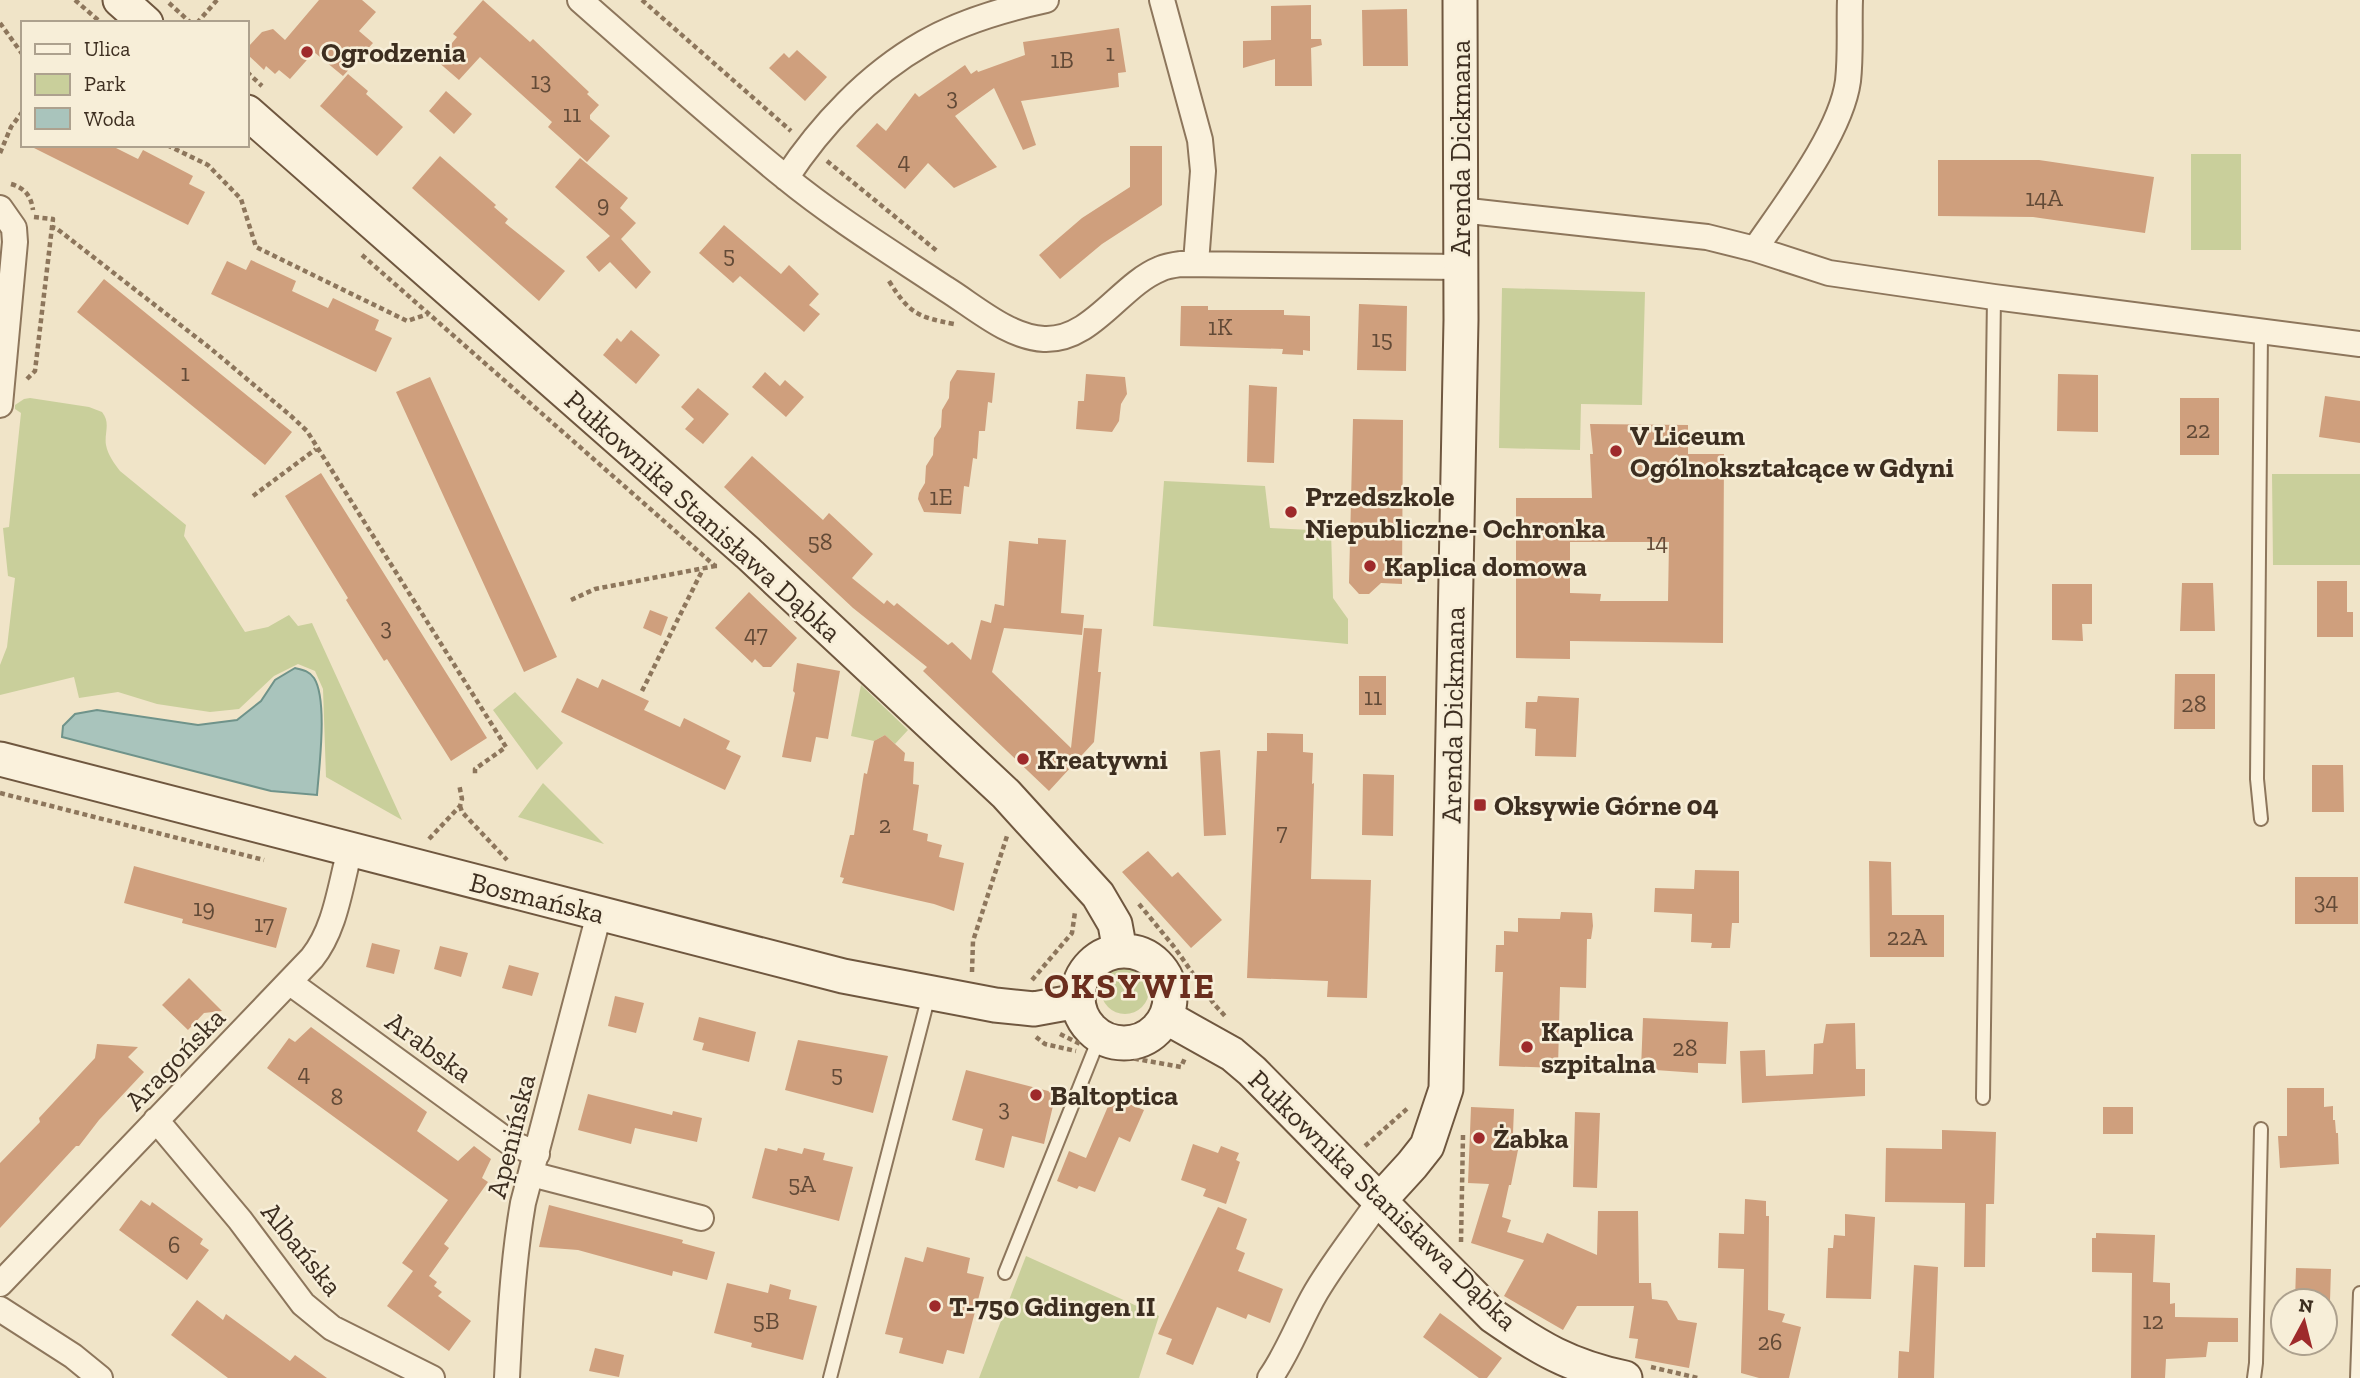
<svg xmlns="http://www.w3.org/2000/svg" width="2360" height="1378" viewBox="0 0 2360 1378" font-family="'Zilla Slab',serif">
<rect width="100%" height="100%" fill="#f0e4c8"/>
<path fill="#c9cf9b" d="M2241,154V250H2191V154Z
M1502,288L1645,292L1642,405L1581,404L1580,450L1499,448Z
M30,398L89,407L102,412C111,423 104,433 106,445C108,455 114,463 120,471L186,525L184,536L245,632L268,627L289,615L298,626L312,623L402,820L326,777L323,689L315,671L298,664L274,676L239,709L210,712L157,704L118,692L79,698L74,677L0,695V665L7,647L15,578L8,576L3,528L9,527L21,413L15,409V405L24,399Z
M2272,474H2360V565H2273Z
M1164,481L1265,486L1270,528L1331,531L1333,598L1348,619V644L1153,626Z
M861,685L908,730L895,744L885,735L874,741L851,736Z
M515,692L563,743L537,770L493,710Z
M543,783L604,844L518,817Z
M1101 990a24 24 0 1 1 48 0a24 24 0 1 1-48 0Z
M1026,1256L1159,1316L1139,1378H979Z"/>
<path fill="#a9c4bc" stroke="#6f938a" stroke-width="2" d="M295,668C303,670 309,671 314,678C328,700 319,768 317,795L271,791L62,737L63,726L75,714L97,710L198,725L237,720L261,701L275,680Z"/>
<path fill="#cf9f7d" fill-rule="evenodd" d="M319,0H362L376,12L359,31L373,43L343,76L314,52L290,79L279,70L275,74L266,66L264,70L247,54V48L262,32L273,29L285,40Z
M483,0L530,42L533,39L589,92L587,94L599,105L590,115V119L610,136L587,162L548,127L552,122L480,57L459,80L437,61L457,37L453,34Z
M1311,5V39H1321L1322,45L1311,48L1312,86H1275V59L1243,68V41L1271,40V6Z
M1407,9L1408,66H1363L1362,10Z
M1119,28L1126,72L1118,73L1119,87L1021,101L1036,145L1023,150L994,88L955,116L997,167L954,188L928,163L905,189L856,146L877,123L886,131L915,93L919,97L965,65L971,74L977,70L978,72L1025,55L1023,42Z
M797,50L827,77L805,101L769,68L784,53L789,58Z
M348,74L368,91L366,94L403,127L377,156L320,106Z
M446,91L472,114L454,134L429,111Z
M28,145H110L138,159L143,150L193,176L189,184L205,192L188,225Z
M1130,146H1162V205L1102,244L1060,279L1039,255L1082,218L1130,187Z
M440,156L496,205L494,207L508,219L505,223L565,271L539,301L412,188Z
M580,158L628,198L620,208L636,223L621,239L651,272L636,289L610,262L599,272L586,257L610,236L555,187Z
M1938,160H2039L2154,177L2145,233L2033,217L1938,216Z
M724,225L781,274L789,265L819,294L809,305L820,314L804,332L740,276L733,283L699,253Z
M251,260L296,281L292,291L328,308L333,298L379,320L375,330L392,338L376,372L211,294L227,261L246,270Z
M104,279L292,432L265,465L77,312Z
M1359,304L1407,306L1406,371L1357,370Z
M1181,306H1208V310H1284V315L1310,316V351L1303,350V355L1282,354L1283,349L1180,346Z
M631,330L660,355L636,384L603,355L617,338L621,342Z
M957,370L995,373L992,403L988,402L985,431H979L977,459L973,458L969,487L964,486L961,514L924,512L918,499L919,493L925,483L926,466L933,455L934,438L941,427L942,410L949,398L950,382Z
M765,372L780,386L785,380L804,397L786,417L752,387Z
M1086,374L1125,377L1127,394L1121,404L1119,421L1112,432L1076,429L1078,401H1084Z
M2058,374L2098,375V432L2057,431Z
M430,377L557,657L524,672L396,392Z
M1249,385L1277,387L1274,463L1247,462Z
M698,388L729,414L703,444L685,429L694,419L681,407Z
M2325,396L2360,401V443L2319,437Z
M2180,398H2219V455H2180Z
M1353,419L1403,420L1402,584L1381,583L1369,594H1359L1349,583Z
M1590,424L1688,425V454H1724L1723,643L1570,641V659L1516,658V498H1592L1590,454H1593ZM1570,542H1669L1668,601H1600L1601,594L1570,593Z
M752,456L823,520L829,513L873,554L852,578L884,604L887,600L894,606L897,603L948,645L952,642L971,660L981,620L991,623L995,604L1004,606L1009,541L1038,544V538L1066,540L1061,613L1084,615L1082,635L1004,628L992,672L1071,748L1084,628L1102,629L1098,672H1101L1094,742L1049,791L923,671L927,667L853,608L724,487Z
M321,473L487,738L451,761L387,659L384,661L346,600L348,598L285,496Z
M2317,581H2347V612H2353V637H2317Z
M2182,583H2213L2215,631H2180Z
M2052,584H2092V624H2082L2083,641L2052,640Z
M749,592L797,638L771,667H763L755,659L752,663L715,628Z
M650,610L668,617L661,636L643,628Z
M797,663L840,671L828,739L816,737L811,762L782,757L795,693L793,691Z
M2175,674H2215V729H2174Z
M1359,676H1386V715H1359Z
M577,678L598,688L602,679L649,701L644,710L680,727L684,718L730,741L726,749L741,756L725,790L561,712Z
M1538,696L1579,698L1576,757L1535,756L1536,729L1525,728L1526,702H1537Z
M1267,733L1303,734V752L1313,753L1312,784L1314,783L1311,879L1371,880L1367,998L1327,997L1328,981L1247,978L1257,751H1267Z
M885,735L905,753L904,761L914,762L913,784L919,785L913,830L928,834L927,841L942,845L939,857L964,863L954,911L934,904L842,883L844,878L840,877L850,835H854L864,773L867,774L874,741Z
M1220,750L1226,835L1204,836L1200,752Z
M2312,765H2343L2344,812H2312Z
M1363,774L1394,775L1393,836L1362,835Z
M1148,851L1172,877L1178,872L1222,920L1191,948L1122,872Z
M1869,861L1891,862L1892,915H1944V957H1870Z
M134,866L287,908L276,948L182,923L183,919L124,903Z
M1695,870L1739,871V923H1732L1730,948H1711L1712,943L1691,942L1692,914L1654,912L1655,888L1694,889Z
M2295,877H2358V924H2295Z
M1561,912L1592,913L1593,926L1591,939H1587L1586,988L1560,987L1558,1068L1499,1066L1503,972H1495L1496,945H1504V931L1518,932V918L1560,919Z
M372,943L400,950L394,974L366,967Z
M440,946L468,953L461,977L434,969Z
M509,965L539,973L532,996L502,988Z
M189,978L222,1011L204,1013L188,1030L162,1005Z
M615,996L644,1003L636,1033L608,1026Z
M699,1017L756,1032L749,1062L702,1050L704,1043L693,1040Z
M1643,1018L1728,1022L1726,1064L1698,1063V1073L1641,1069Z
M1855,1023L1856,1069H1865V1096L1742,1103L1740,1051L1765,1050L1766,1076L1813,1074L1814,1044L1823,1043L1826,1024Z
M311,1027L427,1112L417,1131L458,1161L474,1146L491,1159L482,1178L488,1182L444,1244L449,1248L429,1276L437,1282L434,1286L442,1292L438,1296L471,1321L449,1351L387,1306L413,1271L402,1263L448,1200L267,1068L289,1038L295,1042Z
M798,1040L888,1056L873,1113L785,1090Z
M97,1044L138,1047L128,1057L144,1072L99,1120L79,1146H76L0,1228V1163L40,1122L39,1118L95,1058Z
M966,1070L1056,1093L1044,1144L1012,1136L1004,1168L975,1160L983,1129L952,1120Z
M2287,1088H2324V1107L2333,1106V1120H2335L2336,1133H2338L2339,1164L2280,1168L2278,1136H2287Z
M588,1094L672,1115L673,1111L702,1118L697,1142L635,1128L631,1144L578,1130Z
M1112,1097L1144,1110L1130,1142L1119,1137L1095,1192L1079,1186L1077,1189L1057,1181L1069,1151L1086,1158Z
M1471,1107L1514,1109L1513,1133L1521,1135L1511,1185H1509L1502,1217L1511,1220L1507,1232L1543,1243L1547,1233L1597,1255L1598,1211H1638L1639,1283H1651L1652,1299L1667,1301L1678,1320L1697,1323L1689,1368L1635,1358L1638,1339L1629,1338L1634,1306H1577L1563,1330L1504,1296L1524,1260L1471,1243L1489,1184L1468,1183Z
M2103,1107H2133V1134H2103Z
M1575,1112L1600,1113L1597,1188L1573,1187Z
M1942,1130L1996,1132L1994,1204H1986L1985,1267H1964L1965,1203L1885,1202L1886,1148L1942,1149Z
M1193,1144L1218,1153L1221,1146L1239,1153L1236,1160L1240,1162L1226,1204L1203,1196L1206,1189L1181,1180Z
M765,1148L777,1151L778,1148L802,1154L804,1148L825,1153L823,1160L853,1167L839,1221L752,1198Z
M1745,1199L1766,1201V1216H1769L1768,1310L1785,1314L1782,1322L1801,1327L1789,1378H1759L1741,1373L1744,1269L1718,1268L1719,1233L1744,1234Z
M141,1200L150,1206L152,1202L203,1239L200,1244L209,1250L187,1280L119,1230Z
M549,1205L683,1240L682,1243L715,1252L707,1280L673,1271L672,1276L578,1250L539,1247Z
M1218,1207L1247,1219L1236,1249L1245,1253L1238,1271L1283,1289L1270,1323L1248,1314L1246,1319L1217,1307L1193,1365L1166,1354L1172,1339L1158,1334Z
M1845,1214L1875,1217L1871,1299L1826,1298L1828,1248H1833L1834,1235L1845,1236Z
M2096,1233L2155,1235L2153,1282L2170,1283V1304L2175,1303V1317L2238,1318V1342H2208L2206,1357L2166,1359L2165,1378H2131L2132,1273L2092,1272V1238H2096Z
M927,1247L970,1258L967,1273L984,1277L964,1354L947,1350L943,1364L899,1353L903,1338L885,1334L905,1257L923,1262Z
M1914,1265L1938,1267L1934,1378H1898L1899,1351L1909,1352Z
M2296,1268L2331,1269L2330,1301H2295Z
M727,1283L768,1293L770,1284L791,1290L789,1299L817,1306L803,1360L751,1347L752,1343L714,1333Z
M197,1300L223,1320L226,1314L290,1361L295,1355L327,1378H228L171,1335Z
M1440,1313L1502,1358L1487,1378H1479L1423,1337Z
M595,1348L624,1355L619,1377L589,1371Z"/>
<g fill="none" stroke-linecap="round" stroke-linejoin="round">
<g stroke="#8d765c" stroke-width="16">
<path id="lane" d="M2261,819L2257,779L2261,331
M1983,1098L1994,297
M1005,1273L1100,1036
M830,1378L929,995
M2254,1378L2256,1363L2261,1129
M2357,1378L2360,1293"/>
</g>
<g stroke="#8d765c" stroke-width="28">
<path id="street" d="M580,0C648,60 715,120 785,177C835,218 892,253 946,289C975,307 1008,337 1044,339C1092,341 1120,285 1160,269C1166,266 1174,265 1181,264L1461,267
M1162,0L1200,140L1203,171L1196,263
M786,178C821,125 868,75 924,43C960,22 1005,9 1046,0
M0,208L14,228L15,242L0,405
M1460,210L1707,237L1755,249L1829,273L1994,297L2360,344
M1755,249C1785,205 1841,133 1848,81C1851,54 1849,27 1850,0
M289,982L509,1142L537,1154
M156,1120L240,1220L303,1304L332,1328L432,1378
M531,1174L701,1218
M0,1284L312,958C336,928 340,886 350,850
M0,1309L73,1356L100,1378
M507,1378C510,1319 513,1261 523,1203L599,914
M1270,1378C1289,1351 1299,1321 1316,1292C1335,1260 1359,1230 1380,1200"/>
</g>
<g stroke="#6f573f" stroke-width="37">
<path id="secondary" d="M120,0L146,23
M247,112L748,553L1006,794L1098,895L1115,924L1120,951
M0,759L843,976L995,1005L1034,1009L1078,1001
M1078 997a46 46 0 1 1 92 0a46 46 0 1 1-92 0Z
M1166,1017L1232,1054L1252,1071L1493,1316C1539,1348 1569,1366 1625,1378
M1380,1200L1412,1165L1427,1146L1446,1089L1461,320L1460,0"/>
</g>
<path stroke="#8d765c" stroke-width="4.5" stroke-dasharray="5 3.5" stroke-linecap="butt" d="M75,0L98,20
M642,0L791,131
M169,3L191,23
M0,23L23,55
M197,23L217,0
M247,72L262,86
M167,145L208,165L241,199L256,247L407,321L428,314
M0,153L11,127L23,111
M827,161L937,251
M11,184C25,188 31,196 33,210
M34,217L53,219L52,227L56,228L210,348L291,416L307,431L506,747L475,769V776
M362,255L715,566H718
M889,281C909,313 917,317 954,324
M27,379L35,371L52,227
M253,496L316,449
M571,600L595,589L715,566
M642,691L703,569
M0,793L264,860
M460,806L462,812L507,860
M429,839L460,806L462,799L459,784
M1139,904L1175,948L1214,1004L1225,1016
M972,972L973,941L1007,836
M1032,980L1072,933L1075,912
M1060,1034L1080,1044
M1036,1037L1045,1044L1076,1051
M1109,1054L1181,1067L1185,1058
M1365,1146L1408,1108
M1461,1242L1463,1135
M1651,1367L1698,1378"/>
<use href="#lane" stroke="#faf1dc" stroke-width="12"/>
<use href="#street" stroke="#faf1dc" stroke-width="24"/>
<use href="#secondary" stroke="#faf1dc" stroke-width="33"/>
</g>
<g fill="#9e2a2b" stroke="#f7eed8" stroke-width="2.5">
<circle cx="307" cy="52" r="7"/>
<circle cx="1616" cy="451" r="7"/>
<circle cx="1291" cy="512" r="7"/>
<circle cx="1370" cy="566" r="7"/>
<circle cx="1023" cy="759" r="7"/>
<rect x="1473" y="798" width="14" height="14" rx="3.5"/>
<circle cx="1527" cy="1047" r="7"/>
<circle cx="1036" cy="1095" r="7"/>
<circle cx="1479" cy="1138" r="7"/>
<circle cx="935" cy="1306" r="7"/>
</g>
<g text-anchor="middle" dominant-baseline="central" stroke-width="5" stroke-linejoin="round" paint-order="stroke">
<g font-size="24" fill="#624a37">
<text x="1110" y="52">1</text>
<text x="1062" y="59">1B</text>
<text x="541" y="80">13</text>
<text x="952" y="96">3</text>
<text x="572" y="113">11</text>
<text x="904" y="160">4</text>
<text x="2044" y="197">14A</text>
<text x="603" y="203">9</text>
<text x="729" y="254">5</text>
<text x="1220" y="326">1K</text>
<text x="1382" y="338">15</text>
<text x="185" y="372">1</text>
<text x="2198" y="429">22</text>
<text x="941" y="496">1E</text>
<text x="820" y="541">58</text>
<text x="1657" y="541">14</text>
<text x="386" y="626">3</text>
<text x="756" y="633">47</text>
<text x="1373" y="696">11</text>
<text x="2194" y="703">28</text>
<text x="885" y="824">2</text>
<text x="1282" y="831">7</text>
<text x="2326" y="900">34</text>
<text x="204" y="907">19</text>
<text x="264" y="923">17</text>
<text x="1907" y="936">22A</text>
<text x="1685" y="1047">28</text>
<text x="304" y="1072">4</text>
<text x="837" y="1073">5</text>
<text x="337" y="1096">8</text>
<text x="1004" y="1107">3</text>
<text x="802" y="1183">5A</text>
<text x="174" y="1244">6</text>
<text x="766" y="1320">5B</text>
<text x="2153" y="1320">12</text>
<text x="1770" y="1341">26</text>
</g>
<g font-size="28" font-weight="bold" fill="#3d2e20" stroke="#f7eed8" text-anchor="start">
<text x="321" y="52">Ogrodzenia</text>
<text x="1630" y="435">V Liceum<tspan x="1630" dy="32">Ogólnokształcące w Gdyni</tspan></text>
<text x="1305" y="496">Przedszkole<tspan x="1305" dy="32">Niepubliczne- Ochronka</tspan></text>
<text x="1384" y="566">Kaplica domowa</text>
<text x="1037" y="759">Kreatywni</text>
<text x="1494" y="805">Oksywie Górne 04</text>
<text x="1541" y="1031">Kaplica<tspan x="1541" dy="32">szpitalna</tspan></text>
<text x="1050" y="1095">Baltoptica</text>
<text x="1493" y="1138">Żabka</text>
<text x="949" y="1306">T-750 Gdingen II</text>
</g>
<g font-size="28" fill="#3d2e20" stroke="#f7eed8">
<text transform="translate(1460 148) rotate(-90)">Arenda Dickmana</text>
<text transform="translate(703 516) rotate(42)">Pułkownika Stanisława Dąbka</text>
<text transform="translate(1453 715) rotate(-89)">Arenda Dickmana</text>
<text transform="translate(537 898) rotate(14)">Bosmańska</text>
<text transform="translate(429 1047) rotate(36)">Arabska</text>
<text transform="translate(175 1059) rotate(-46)">Aragońska</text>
<text transform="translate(511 1136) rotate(-76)">Apenińska</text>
<text transform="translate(1383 1200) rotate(44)">Pułkownika Stanisława Dąbka</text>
<text transform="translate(302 1249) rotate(51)">Albańska</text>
</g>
<g font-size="35" font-weight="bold" letter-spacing="2" fill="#6b2e1e" stroke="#f7eed8">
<text x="1130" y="986">OKSYWIE</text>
</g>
</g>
<rect x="21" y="21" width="228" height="126" fill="#f7eed8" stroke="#ada18e" stroke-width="2"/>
<rect x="35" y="44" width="35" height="10" fill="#faf1dc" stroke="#ada18e" stroke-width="2"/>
<text x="84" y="56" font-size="21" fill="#3d2e20">Ulica</text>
<rect x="35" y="74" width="35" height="21" fill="#c9cf9b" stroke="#ada18e" stroke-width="2"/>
<text x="84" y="91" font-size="21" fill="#3d2e20">Park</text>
<rect x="35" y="108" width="35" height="21" fill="#a9c4bc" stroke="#ada18e" stroke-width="2"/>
<text x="84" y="126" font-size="21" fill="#3d2e20">Woda</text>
<g transform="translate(2304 1322) rotate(7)"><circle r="33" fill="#f7eed8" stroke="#ada18e" stroke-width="2"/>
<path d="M0-5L12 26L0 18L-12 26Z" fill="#9e2a2b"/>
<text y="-10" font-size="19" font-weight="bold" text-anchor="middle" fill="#3d2e20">N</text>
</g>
</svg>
